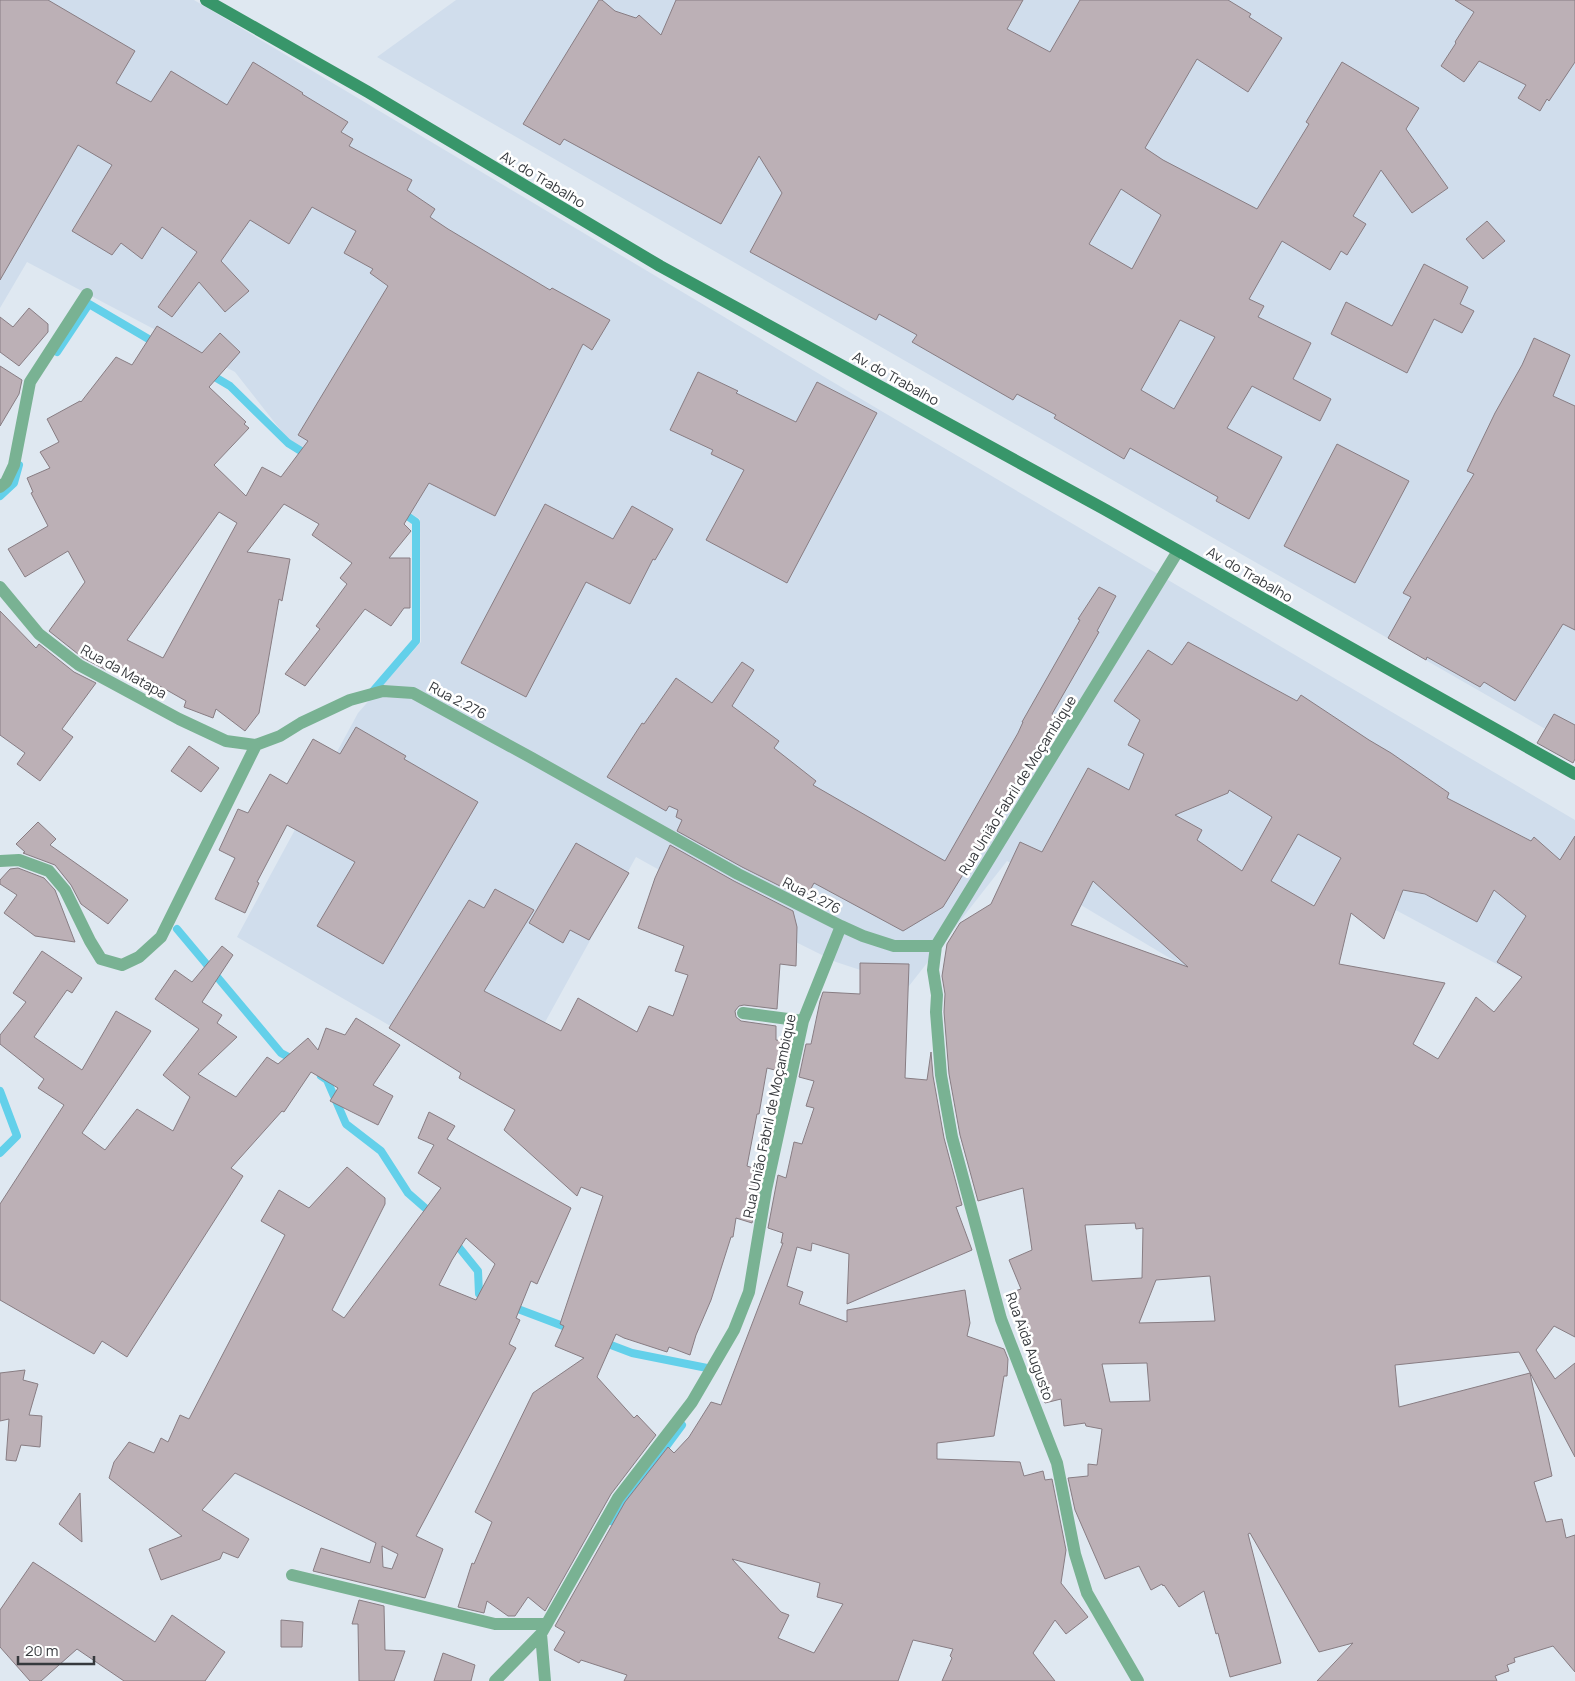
<svg xmlns="http://www.w3.org/2000/svg" width="1575" height="1681" viewBox="0 0 1575 1681" font-family="Manrope,sans-serif">
<rect width="100%" height="100%" fill="#dfe8f1"/>
<path fill="#d0ddec" d="M0,0H194L883,412L1575,820V1006L1377,900L1325,886L1250,1006L1007,861L909,986L836,962L733,911L636,857L506,1093L237,937L358,713L421,642L420,519L290,442L235,372L27,262L0,308Z
M456,0H1575V746L377,57Z"/>
<g fill="none" stroke-linecap="round" stroke-linejoin="round">
<path stroke="#63d0ea" stroke-width="8" d="M57,352L89,304L157,344
M208,373L230,386L288,443L309,456
M0,496L14,483L19,465
M373,691L416,641V522L400,511
M177,929L281,1053L296,1061
M321,1076L327,1080L346,1124L381,1151L408,1193L432,1214
M0,1091L17,1136L0,1153
M453,1240L478,1271L479,1294L487,1297
M510,1306L571,1329
M603,1342L632,1353L712,1369
M611,1521L682,1425"/>
</g>
<path fill="#bcb0b6" stroke="#887d83" fill-rule="evenodd" d="M0,0H48L135,51L116,83L151,102L171,71L227,105L253,62L303,93L302,94L348,122L341,132L353,139L349,146L412,180L407,190L435,209L430,217L448,229L550,290L552,288L610,320L592,350L583,344L495,516L429,483L404,524L411,531L389,558H410V608H404L391,626L365,609L305,686L285,674L320,629L316,626L347,584L340,578L352,563L312,535L319,524L284,504L247,552L290,559L282,601L279,599L259,713L245,731L216,709L213,718L184,707L186,701L151,681L150,682L112,662L106,670L83,658L49,631L85,582L68,551L25,577L8,549L48,526L31,493L33,492L27,478L50,468L40,452L59,442L47,419L80,401L81,402L116,357L132,365L157,326L202,353L220,333L240,352L209,387L246,422L244,424L249,428L214,465L246,496L262,467L281,477L308,441L298,435L388,286L370,273L373,269L344,253L356,231L312,207L289,244L250,220L221,261L249,291L225,312L199,282L172,317L158,307L197,252L162,227L142,259L121,243L112,255L72,231L112,165L78,145L0,280ZM219,512L237,523L163,658L127,640Z
M599,0H602L615,11L636,18L639,15L661,35L676,0H1023L1007,29L1050,52L1080,0H1228L1251,14L1249,17L1282,38L1248,92L1197,59L1145,148L1163,160L1257,209L1309,124L1306,122L1342,62L1419,108L1406,129L1448,188L1412,213L1381,170L1353,216L1366,224L1347,255L1341,251L1330,270L1282,241L1249,299L1264,306L1258,317L1311,343L1293,379L1331,399L1320,421L1252,386L1227,428L1282,457L1249,519L1216,501L1218,497L1130,448L1124,459L1054,418L1056,415L1017,394L1013,400L912,342L917,335L879,314L876,320L750,252L782,193L759,156L721,224L564,139L560,145L523,124ZM1121,189L1161,215L1132,269L1089,244ZM1180,320L1215,337L1174,409L1141,390Z
M1455,0H1575V62L1549,101L1547,99L1540,111L1518,98L1526,85L1479,61L1464,82L1441,66L1456,43L1455,42L1474,12Z
M1487,221L1505,241L1483,259L1466,239Z
M1424,264L1468,287L1460,304L1474,311L1462,333L1434,319L1407,373L1331,334L1346,302L1392,326Z
M29,308L48,324V332L19,366L0,352V317L13,327Z
M1534,338L1570,355L1553,396L1575,406V630L1563,624L1515,701L1484,682L1480,687L1427,657L1426,660L1388,638L1411,597L1403,593L1474,474L1467,471L1495,413L1522,365Z
M0,366L22,380L19,394L0,426Z
M698,372L738,391L736,393L796,422L817,382L877,413L787,583L706,540L744,470L711,454L713,450L670,430Z
M1337,444L1409,481L1355,583L1284,546Z
M545,504L613,539L632,506L673,529L655,560L653,559L630,604L586,582L526,697L461,663Z
M1099,587L1116,596L1097,631L1099,632L1052,714L1057,717L1041,746L1038,744L989,828L991,829L943,907L903,931L814,883L808,894L785,882L788,890L742,867L677,831L682,820L676,817L678,810L669,806L666,811L607,777L642,723L644,724L676,678L712,703L742,662L754,670L732,706L779,741L774,748L816,781L813,785L945,861L1018,733L1023,722H1022L1080,620L1078,619Z
M0,611L36,648L39,644L74,672L96,683L62,729L73,737L40,781L17,764L25,753L0,735Z
M1188,642L1297,701L1301,695L1369,740L1391,753L1449,793L1447,798L1531,841L1534,837L1560,860L1575,836V1337L1554,1326L1536,1350L1555,1379L1575,1363V1457L1519,1352L1395,1365L1399,1407L1530,1373L1552,1476L1534,1482L1546,1522L1562,1519L1566,1538L1575,1535V1672L1553,1646L1514,1658L1515,1662L1507,1665L1509,1671L1495,1676L1497,1681H1317L1353,1643L1319,1652L1250,1533L1248,1534L1281,1663L1230,1677L1218,1633L1216,1634L1204,1591L1179,1607L1164,1585L1163,1586L1162,1584L1151,1590L1139,1566L1105,1579L1075,1510L1068,1478L1088,1476V1464L1097,1465L1102,1429L1086,1426L1085,1423L1064,1426L1061,1399L1045,1403L1015,1291L1021,1289L1009,1260L1032,1250L1023,1188L978,1201L960,1135L949,1074L944,1012L945,994L942,976L947,944L960,923L991,904L1020,842L1042,852L1088,768L1129,790L1144,754L1128,745L1140,720L1114,701L1148,650L1172,665ZM1229,790L1272,817L1242,871L1197,840L1202,830L1175,815L1228,793ZM1298,834L1341,858L1314,906L1271,881ZM1093,881L1188,967L1071,925ZM1403,890L1425,894L1477,922L1494,890L1526,916L1497,962L1522,977L1494,1012L1476,997L1438,1059L1413,1044L1445,983L1339,964L1351,913L1384,939ZM1135,1223L1136,1229L1143,1228L1142,1278L1092,1281L1085,1225ZM1210,1276L1215,1321L1139,1323L1156,1280ZM1147,1363L1150,1401L1110,1402L1102,1364Z
M1554,714L1575,725V759L1573,763L1537,743Z
M356,727L406,756L404,759L478,802L383,964L317,926L355,862L287,825L257,882L259,883L245,913L215,899L235,858L219,850L238,809L248,813L270,774L287,784L313,739L340,754Z
M189,746L219,768L201,792L171,771Z
M38,822L56,839L50,845L128,900L108,924L81,904L71,885L55,865L23,853L25,852L16,844Z
M576,843L629,873L589,940L570,930L563,943L529,923Z
M670,845L734,881L793,911L797,927L796,966L780,964L777,1009L744,1005L739,1006L735,1011L736,1017L741,1021L776,1026V1040L790,1042L783,1072L767,1068L759,1114H757L747,1166L762,1171L752,1223L736,1218L733,1237H731L711,1300L696,1335L690,1355L669,1347L667,1352L624,1338L616,1334L597,1377L634,1418L637,1415L656,1435L611,1494L545,1611L528,1597L515,1616H508L487,1601L484,1613L458,1607L472,1563L474,1564L492,1522L475,1512L533,1393L584,1358L555,1346L564,1326L560,1324L603,1196L581,1187L577,1196L504,1130L515,1110L459,1078L461,1073L389,1028L469,900L484,908L495,889L534,910L484,991L561,1031L578,998L637,1032L649,1006L673,1016L688,975L675,971L684,946L638,928L655,878Z
M18,868L44,878L55,890L75,942L35,936L4,913L17,895L0,884V880L10,869Z
M222,946L233,955L202,1002L222,1015L217,1023L237,1037L198,1074L236,1097L267,1057L278,1064L308,1038L318,1050L326,1028L345,1035L356,1018L400,1045L373,1085L393,1096L378,1125L330,1101L338,1088L311,1072L284,1112L282,1111L231,1168L243,1176L127,1357L102,1341L94,1354L0,1300V1204L64,1105L38,1088L44,1079L0,1044V1035L26,1002L13,993L42,951L82,978L72,993L67,990L34,1037L82,1070L116,1011L151,1031L82,1133L105,1150L137,1109L173,1131L190,1097L163,1075L199,1029L155,999L175,970L192,982Z
M860,963L909,964L905,1078L927,1080L931,1052L933,1076L944,1138L962,1205L956,1207L972,1250L847,1304L849,1254L812,1243L811,1251L797,1247L787,1286L803,1292L799,1304L847,1322V1310L965,1290L970,1323L967,1336L1004,1349L1008,1359L1007,1376H1004L994,1436L937,1443V1459L1020,1462L1024,1476L1043,1471L1045,1480L1052,1479L1066,1550L1061,1583L1088,1617L1066,1634L1055,1620L1033,1653L1055,1681H942L952,1658L950,1656L953,1649L913,1640L898,1681H624L627,1675L581,1660L579,1663L554,1650L565,1632L555,1626L625,1502L668,1447L674,1453L689,1437L711,1402L721,1405L783,1243H781L783,1233L768,1228L778,1175L786,1178L794,1142L802,1144L814,1108L806,1106L814,1081L799,1077L806,1044H811L820,1001L823,992L860,994ZM732,1559L820,1583L817,1597L843,1604L814,1653L778,1638L789,1615L781,1612Z
M429,1112L455,1126L447,1139L571,1208L537,1284L531,1281L516,1318L520,1320L509,1344L516,1348L416,1536L443,1549L425,1598L313,1571L321,1548L370,1563L376,1543L235,1473L202,1510L249,1539L238,1558L223,1552L220,1559L161,1580L149,1549L182,1536L109,1478L114,1462L129,1442L154,1453L161,1438L168,1442L180,1415L189,1419L285,1235L261,1221L279,1190L309,1208L347,1167L385,1198V1204L332,1310L344,1318L441,1188L418,1173L434,1145L418,1138ZM466,1238L495,1264L476,1300L439,1285L452,1260ZM382,1546L398,1554L392,1569L383,1567Z
M25,1370L23,1380L38,1384L29,1415L42,1416L40,1447L21,1445L16,1461L6,1460L9,1419L0,1421V1373Z
M80,1493L82,1542L59,1524Z
M33,1562L155,1642L172,1615L225,1652L205,1681H124L77,1649L41,1681H30L0,1647V1610Z
M359,1600L384,1606L385,1650L405,1651L394,1681H359L358,1624H352Z
M281,1620L303,1622L302,1647H281Z
M443,1653L475,1665L471,1681H434Z"/>
<g fill="none" stroke-linecap="round" stroke-linejoin="round">
<path stroke="#79b293" stroke-width="12" d="M0,487L6,482L14,465L30,382L87,294
M0,587L39,634L79,665L179,719L226,741L256,745
M0,861L19,860L49,871L65,890L90,941L101,959L122,965L139,957L161,937L256,745L280,736L301,723L350,700L383,691L413,693L530,757L738,874L841,926L863,936L894,946H936L1178,551
M936,946L933,970L937,995L936,1012L941,1075L952,1137L1001,1319L1057,1463L1075,1554L1087,1593L1138,1681
M743,1013L803,1021
M292,1575L495,1624H547
M541,1634L545,1681
M495,1681L541,1634L618,1498L692,1402L734,1330L749,1292L766,1190L803,1021L841,926"/>
<path stroke="#38966a" stroke-width="12" d="M206,0L368,92L660,266L1104,509L1575,774"/>
</g>
<g text-anchor="middle" dominant-baseline="central" stroke-width="5" stroke-linejoin="round" paint-order="stroke">
<g font-size="14" fill="#36393d" stroke="#fff">
<text transform="translate(543 179) rotate(31)">Av. do Trabalho</text>
<text transform="translate(896 378) rotate(29)">Av. do Trabalho</text>
<text transform="translate(1250 574) rotate(30)">Av. do Trabalho</text>
<text transform="translate(124 671) rotate(29)">Rua da Matapa</text>
<text transform="translate(458 700) rotate(28)">Rua 2.276</text>
<text transform="translate(1017 785) rotate(-58)">Rua União Fabril de Moçambique</text>
<text transform="translate(812 895) rotate(27)">Rua 2.276</text>
<text transform="translate(769 1116) rotate(-78)">Rua União Fabril de Moçambique</text>
<text transform="translate(1030 1346) rotate(70)">Rua Aida Augusto</text>
</g>
</g>
<path d="M18 1656v8h76v-8" fill="none" stroke="#36393d" stroke-width="2.5"/>
<text x="25" y="1656" font-size="15" fill="#36393d" stroke="#ffffff" stroke-width="4" paint-order="stroke">20 m</text>
</svg>
